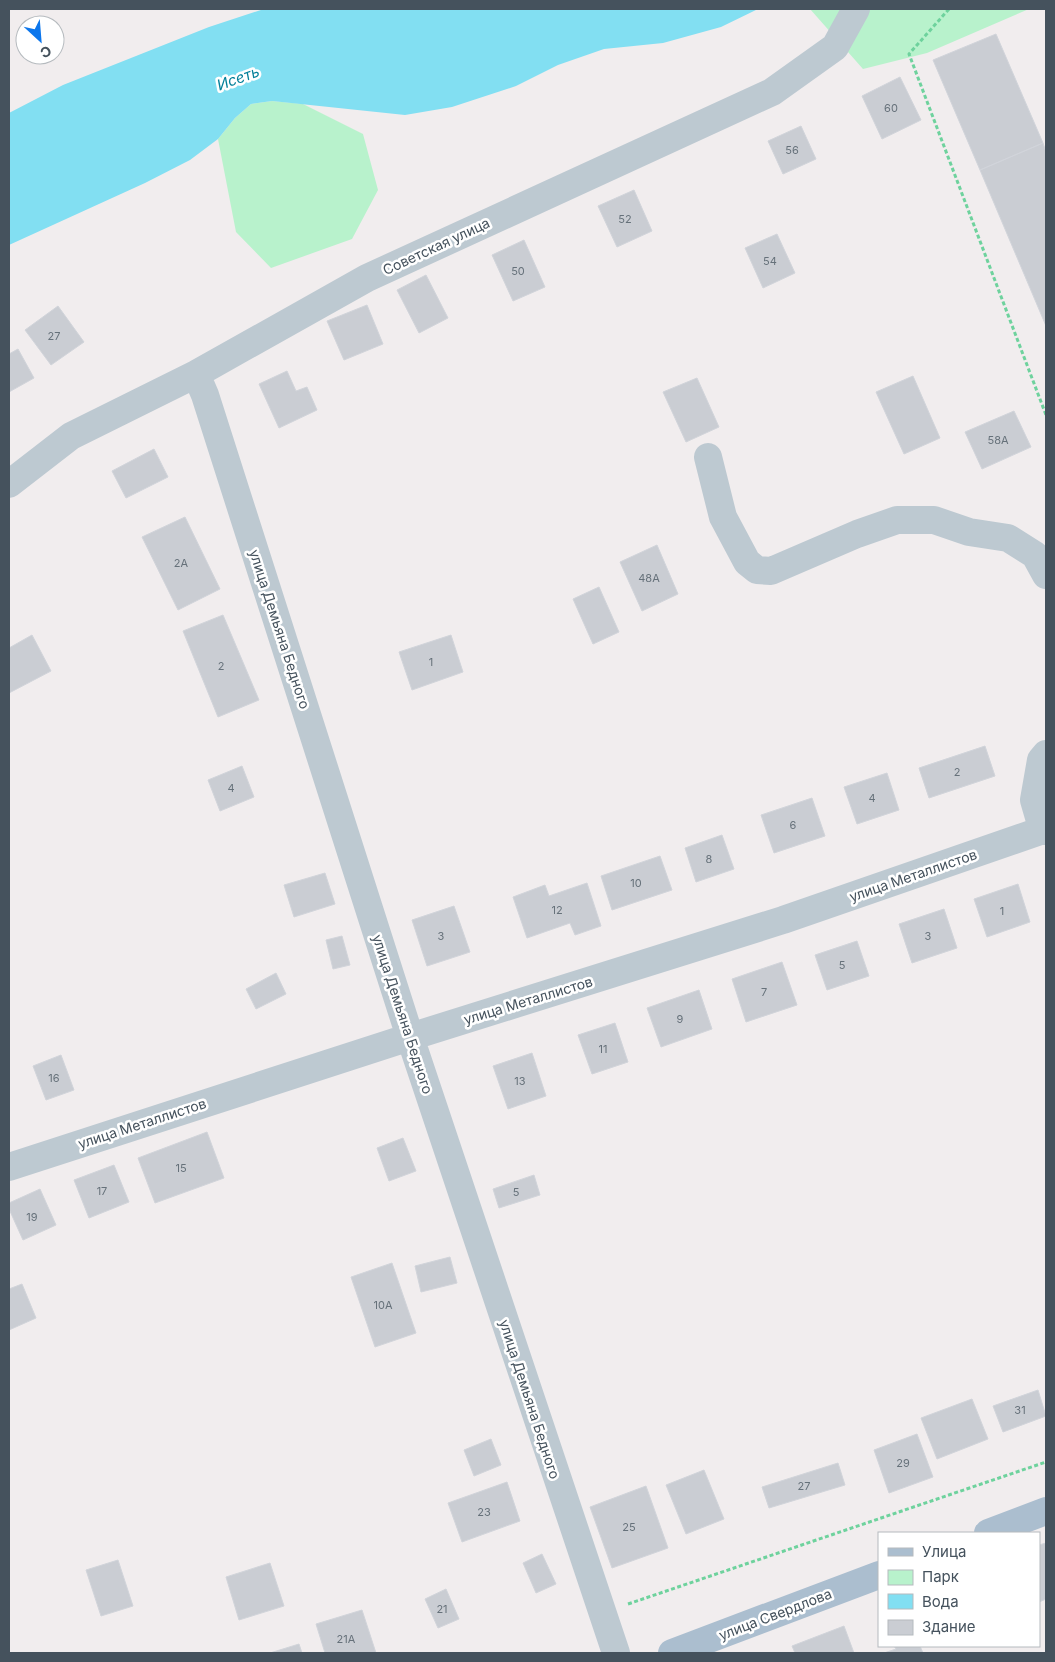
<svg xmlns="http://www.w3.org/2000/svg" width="1055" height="1662" viewBox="0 0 1055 1662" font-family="Inter,sans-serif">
<rect width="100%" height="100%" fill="#f1edee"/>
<path fill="#b8f2cc" d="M810,9H1029L927,53L863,69Z
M272,101L303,104L363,134L378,190L352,239L271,268L236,232L218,139L235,118L251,104Z"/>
<path fill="#82dff2" d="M264,9H758L721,27L663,43L604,49L558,65L516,86L452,107L405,115L272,101L251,104L235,118L218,139L190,160L145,183L9,245V113L63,85L209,27Z"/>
<path fill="#cacdd3" stroke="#d1d4da" d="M996,34L1043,143L980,170L933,60Z
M900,77L921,120L882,139L862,96Z
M801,126L816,159L783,174L768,141Z
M1043,143L1046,152V326L980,170Z
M634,190L652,231L617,247L598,206Z
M777,234L795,273L763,288L745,248Z
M524,240L545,287L513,301L492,255Z
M426,275L448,318L419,333L397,290Z
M367,305L383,344L344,360L327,321Z
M58,306L84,342L51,365L25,330Z
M18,349L34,378L9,392V354Z
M287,371L296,391L307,387L317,410L279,428L259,384Z
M913,376L940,438L904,454L876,392Z
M697,378L719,427L686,442L663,392Z
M1014,411L1031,447L982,469L965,432Z
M154,449L168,477L126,498L112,471Z
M185,517L220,589L178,610L142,537Z
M657,545L678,594L642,611L620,562Z
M599,587L619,632L593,644L573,599Z
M223,615L259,700L218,717L183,631Z
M32,635L51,671L9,693V648Z
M451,635L463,672L412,690L399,652Z
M985,746L995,776L929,798L919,768Z
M242,766L254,797L220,811L208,780Z
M887,773L899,810L857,824L844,787Z
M812,798L825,836L774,853L761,815Z
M722,835L734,869L696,882L685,848Z
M660,856L672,890L612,910L601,876Z
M325,873L335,904L294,917L284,885Z
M587,883L601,926L575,935L570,923L527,938L513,897L545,885L549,896Z
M1018,884L1030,922L987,937L974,899Z
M454,906L470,952L427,966L412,920Z
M944,909L957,948L912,963L899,924Z
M342,936L350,965L333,969L326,940Z
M857,941L869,976L827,990L815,955Z
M782,962L797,1005L746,1022L732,979Z
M276,973L286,994L256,1009L246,989Z
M699,990L712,1029L661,1047L647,1008Z
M615,1023L628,1062L592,1074L578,1035Z
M532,1053L546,1096L508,1109L493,1066Z
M61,1055L74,1090L46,1100L33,1066Z
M207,1132L224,1178L155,1203L138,1158Z
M403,1138L416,1171L389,1181L377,1148Z
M114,1165L129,1202L89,1218L74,1180Z
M534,1175L540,1195L499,1208L493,1189Z
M40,1189L56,1225L23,1240L9,1209V1203Z
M450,1257L457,1283L421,1292L415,1266Z
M392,1263L416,1333L375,1347L351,1277Z
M22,1284L36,1318L9,1330V1289Z
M1038,1390L1046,1416L1003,1432L993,1406Z
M972,1399L988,1439L937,1459L921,1418Z
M917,1434L933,1477L889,1493L874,1450Z
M491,1439L501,1465L474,1476L464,1450Z
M838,1463L845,1485L769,1508L762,1487Z
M704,1470L724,1519L686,1534L666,1485Z
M507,1482L520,1521L462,1542L448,1503Z
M646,1486L668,1548L612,1568L590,1507Z
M1046,1543V1599L1039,1602V1545Z
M542,1554L556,1584L536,1593L523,1563Z
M118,1560L133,1606L101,1616L86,1570Z
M270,1563L284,1606L239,1620L226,1577Z
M446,1589L459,1619L438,1628L425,1599Z
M362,1610L376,1653H325L316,1624Z
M844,1626L854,1653H795L792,1646Z
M299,1644L302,1653H270Z
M894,1646H920L923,1653H884L896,1649Z"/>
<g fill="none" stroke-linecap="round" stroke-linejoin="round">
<path stroke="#6ed29d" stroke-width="3" stroke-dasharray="4 2.5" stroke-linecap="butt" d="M949,9L909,54L1046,415
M628,1604L1046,1462"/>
<path stroke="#bdc9d1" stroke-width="28" d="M196,374L205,395L410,1037L616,1653
M708,457L723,517L747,562L757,570L771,571L857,534L897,520H934L969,532L1008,538L1035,555L1046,575
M9,484L71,436L196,374L367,278L772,92L835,47L856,9
M1043,831L1034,800L1041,760L1046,754
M9,1167L410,1037L783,920L1046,829"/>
<path stroke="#abbecf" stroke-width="28" d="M988,1533L1046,1511
M672,1653L879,1575"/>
</g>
<g text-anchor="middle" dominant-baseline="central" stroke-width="5" stroke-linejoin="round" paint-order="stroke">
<g font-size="11" fill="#66717a">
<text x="891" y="108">60</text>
<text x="792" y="150">56</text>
<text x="625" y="219">52</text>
<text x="770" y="261">54</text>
<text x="518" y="271">50</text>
<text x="54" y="336">27</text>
<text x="998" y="440">58А</text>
<text x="181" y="563">2А</text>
<text x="649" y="578">48А</text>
<text x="431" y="662">1</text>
<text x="221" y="666">2</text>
<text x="957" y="772">2</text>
<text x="231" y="788">4</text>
<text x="872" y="798">4</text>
<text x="793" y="825">6</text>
<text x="709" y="859">8</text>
<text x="636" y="883">10</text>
<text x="557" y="910">12</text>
<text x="1002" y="911">1</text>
<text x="441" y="936">3</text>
<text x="928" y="936">3</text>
<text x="842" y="965">5</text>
<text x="764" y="992">7</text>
<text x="680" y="1019">9</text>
<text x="603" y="1049">11</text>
<text x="54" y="1078">16</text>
<text x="520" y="1081">13</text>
<text x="181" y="1168">15</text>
<text x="102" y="1191">17</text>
<text x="516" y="1192">5</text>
<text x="32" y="1217">19</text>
<text x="383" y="1305">10А</text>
<text x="1020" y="1410">31</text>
<text x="903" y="1463">29</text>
<text x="804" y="1486">27</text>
<text x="484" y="1512">23</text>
<text x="629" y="1527">25</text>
<text x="442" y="1609">21</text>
<text x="346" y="1639">21А</text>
</g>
<g font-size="14" fill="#45525d" stroke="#fff">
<text transform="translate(436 246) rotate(-25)">Советская улица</text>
<text transform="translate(280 629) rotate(72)">улица Демьяна Бедного</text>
<text transform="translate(913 875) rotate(-19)">улица Металлистов</text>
<text transform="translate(528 1000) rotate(-17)">улица Металлистов</text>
<text transform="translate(403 1014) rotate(72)">улица Демьяна Бедного</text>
<text transform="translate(142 1123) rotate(-18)">улица Металлистов</text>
<text transform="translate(530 1399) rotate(72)">улица Демьяна Бедного</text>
<text transform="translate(775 1614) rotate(-21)">улица Свердлова</text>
</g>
<g font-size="15" font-style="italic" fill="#04809a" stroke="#fff">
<text transform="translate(238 78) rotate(-20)">Исеть</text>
</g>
</g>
<rect width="1055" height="1662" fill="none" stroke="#45525d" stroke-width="20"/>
<rect x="878" y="1532" width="162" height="115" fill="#ffffff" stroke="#b5babe"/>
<rect x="888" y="1548" width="25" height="8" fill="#abbecf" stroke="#b5babe"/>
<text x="922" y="1557" font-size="15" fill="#45525d">Улица</text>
<rect x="888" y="1570" width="25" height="15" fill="#b8f2cc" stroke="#b5babe"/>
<text x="922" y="1582" font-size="15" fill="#45525d">Парк</text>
<rect x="888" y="1594" width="25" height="15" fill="#82dff2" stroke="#b5babe"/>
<text x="922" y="1607" font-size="15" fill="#45525d">Вода</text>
<rect x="888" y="1620" width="25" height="15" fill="#cacdd3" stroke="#b5babe"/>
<text x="922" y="1632" font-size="15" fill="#45525d">Здание</text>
<g transform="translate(40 40) rotate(154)"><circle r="24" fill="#ffffff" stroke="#b5babe"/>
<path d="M0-4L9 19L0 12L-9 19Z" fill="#0c76ec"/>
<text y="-8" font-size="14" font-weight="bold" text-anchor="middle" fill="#45525d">С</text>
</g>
</svg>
